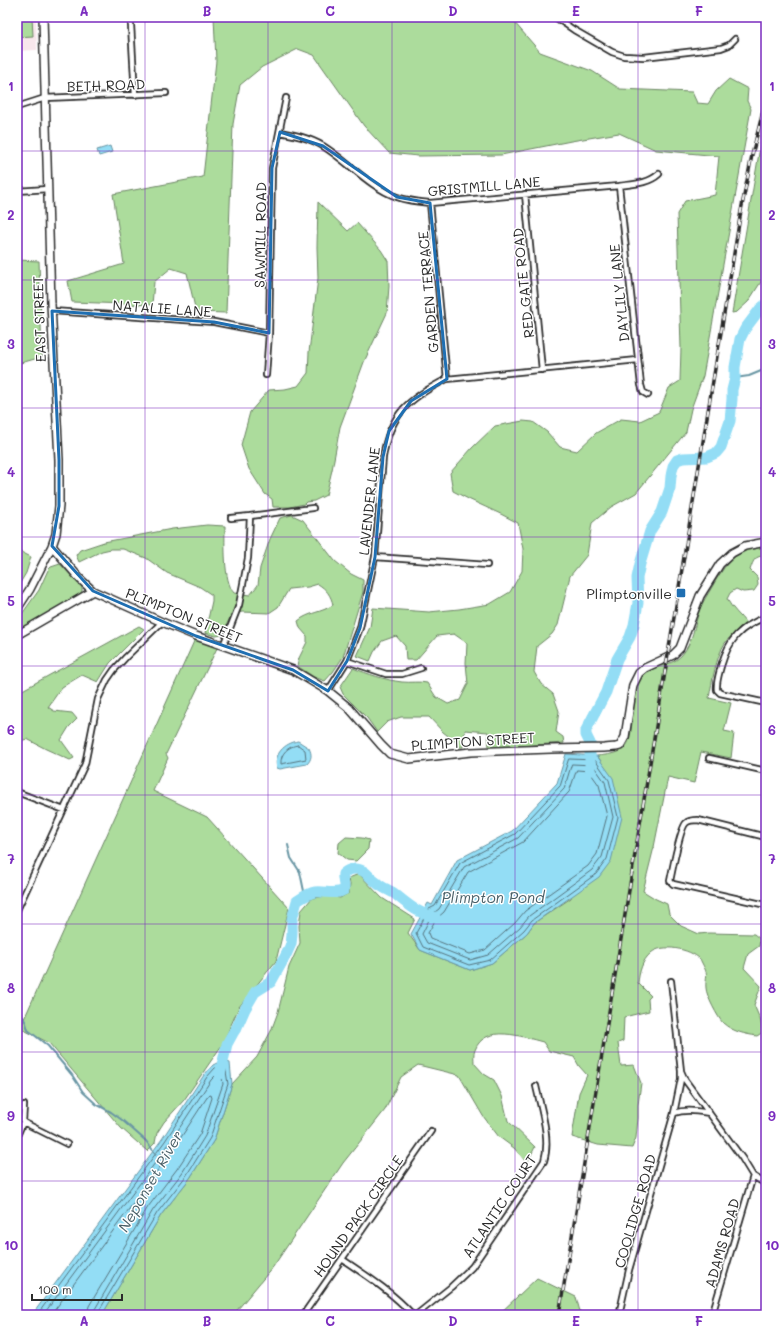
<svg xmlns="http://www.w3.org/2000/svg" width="783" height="1332" viewBox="0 0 783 1332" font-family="Mali,sans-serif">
<rect width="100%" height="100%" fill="#fff"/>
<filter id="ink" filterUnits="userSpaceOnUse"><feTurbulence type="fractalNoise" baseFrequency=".025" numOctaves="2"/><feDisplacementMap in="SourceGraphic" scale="8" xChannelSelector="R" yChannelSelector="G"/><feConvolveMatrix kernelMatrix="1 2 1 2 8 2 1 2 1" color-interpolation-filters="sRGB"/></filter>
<g filter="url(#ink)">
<path fill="#f8e7ec" d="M17,17H36L37,50L17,51Z"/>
<path fill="#acdc9c" stroke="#6c8464" d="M17,17H32L33,36L17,37Z
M214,17H512L514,22L540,52L592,71L620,89L692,92L697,103L708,104L716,91L729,79L748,89L747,101L751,109L703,376L691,409L686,432L636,493L611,507L592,523L587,555L570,576L558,625L552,634L537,646L534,672L541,684L553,694L559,711L556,732L563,737L564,743L489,748L488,732L465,730L463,747H457L456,742L443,732L429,717H401L387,722L377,732L367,718L343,694L340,687L353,668C368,674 385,680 402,682C411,683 418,681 427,683L436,697L448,704L460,700L468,684L466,663L467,643L454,634L437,636L416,660H406L405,646L396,636L382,641L374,652L370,661L357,656L370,627L373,608L429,612L459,609L490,604L510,592L522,571L523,549L518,523C497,511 474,503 453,491L450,473L472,448L495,426L523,421L533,422L547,432L560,447L577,451L596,433L621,419L640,421L659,412L669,388L680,381L681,348L677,214L685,201L715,195L719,156L656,150L619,133L571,141L501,155L418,156L389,153L364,126L314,55L298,49L262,67L240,85L233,124L226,313L196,312L187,273L171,268L154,282L152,305L72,302L68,281L124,264L113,194L203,177L216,61Z
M766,127V274L748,302L737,312L732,313L760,147Z
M318,202L348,231L357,223L381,250L388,261L389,286L387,313L364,362L340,427L332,470L326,495L314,501L306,502L304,504L290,507H273L272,499L265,494L249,469L241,445L250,412L269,390L285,389L298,386L308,373L309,352L318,278L317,247Z
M17,260L39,261L42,357L17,364Z
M292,515L303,520L335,561L351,574L363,580V592L343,657L333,672L325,681L314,677L297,666L299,658L307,642V636L300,628L298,621C309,612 321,613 333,605C331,595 326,589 318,584L308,587L289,589L278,607L269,613L242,612L231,615L222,635L216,636L205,633L212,601V595L200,587L167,573L146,558L123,549H111L102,551L79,562L76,555L80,550L104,542L172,529L207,525L225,526C225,542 223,581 234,593L250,595L258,585L260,568L270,539L280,518Z
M766,545V555C754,557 754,559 750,570L757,577L758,585L754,591L743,592L736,589L730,593L727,599C732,609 740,615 746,623C738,629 731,635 725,643C716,657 712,682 709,698L731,703L724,731L734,733L731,758L701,752L694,783L668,777L654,847L643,891L656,899L667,904L669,914L681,926L699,934L709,933L754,934L760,939L759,946L748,954L744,968L761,986L754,1005L760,1019L763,1032L757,1036C745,1034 733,1032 723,1023C718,1018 706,995 706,988C705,979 709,976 704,967C703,965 701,961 700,959C690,949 662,943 651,953C642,960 639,973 638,983L651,996L648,999L649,1011L624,1017L623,1041L618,1043L621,1066L634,1065L641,1083L638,1105V1118L636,1138L632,1148L598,1145L572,1137L579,1093L587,1075L579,1066L574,1057L549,1051L543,1042C523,1037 485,1023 475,1050C473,1054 474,1059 474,1063L484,1074L494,1080L502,1096L508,1121L535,1147L527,1163L514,1148L499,1137L483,1116L459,1075L418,1065L401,1077L385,1110L343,1163L273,1267L233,1315H102L161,1215L190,1178L214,1140L232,1084L257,1057L271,1031L278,1012L289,967L300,943L299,926L301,911L312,898L328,896L340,898L349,893L350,884L349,878L359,874L382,898L415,919L408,933L420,950L470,970L492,963L527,933L534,923L571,898L601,761L597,756C606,755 616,754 623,749C638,739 627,693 641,677C650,665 671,667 681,656C693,643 694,625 700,609C703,601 708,594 712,587C725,564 737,547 766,545Z
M17,550L31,557L26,573L17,588Z
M60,564L82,587V591L80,594L24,628L17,631V621L39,590L48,570L51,567Z
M139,626L144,629L110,663L98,682L82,675L62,687L48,707L54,711L72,713L77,719L69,727L61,740L74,758L70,760L46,749L27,739L17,742V693Z
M195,639L217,648L166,754L168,758L153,791L207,817L289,908L276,961L239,1007L222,1045L184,1100L164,1122L157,1133L155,1143L147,1151L121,1128L49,1043L20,1028Z
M346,837L362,838L369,840L368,849L356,861L347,860L338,853L339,843Z
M537,1278L576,1297L581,1315H498Z"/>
<path fill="#93ddf5" stroke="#6996a4" d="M110,146L112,152L99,156L97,150Z
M298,741L309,748C312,754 312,759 307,764L280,769L277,768C273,754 285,743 298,741Z
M566,754L597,756L613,778L622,817L611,861L599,877L534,923L527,933L492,963L470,970L420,950L411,934L428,903L432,905L457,860L512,831L557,783Z
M223,1060L230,1063L232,1084L214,1140L190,1178L161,1215L102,1315H32L162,1139L204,1075L213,1065Z"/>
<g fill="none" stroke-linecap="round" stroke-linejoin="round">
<path stroke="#55727c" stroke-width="1" d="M298,745L305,750L306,759L281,764C280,754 288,746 298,745Z
M569,759L595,760L609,780L618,817L607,859L596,874L532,920L524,930L490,960L469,965L423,947L416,933L429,909L435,906L460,863L515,834L560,786Z
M572,764L593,765L605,782L613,817L602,857L592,870L529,916L520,927L488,955L470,960L427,943L422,934L432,914L439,909L464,867L518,838L564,789Z
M577,770L589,771L599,785L607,816L597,854L588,866L525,911L515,923L485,950L470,954L430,938L428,933L436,919L444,912L468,872L523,842L569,792Z
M37,1315L165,1141L207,1077L215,1068L225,1065L228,1084L210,1138L186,1176L157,1213L99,1311L98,1315
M43,1315L169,1144L211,1080L218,1073L221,1072L223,1084L205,1136L182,1173L153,1210L95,1309L93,1315
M51,1315L174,1148L208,1096L211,1095L212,1098L200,1134L177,1169L148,1207L89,1306L87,1315"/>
<path stroke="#6996a4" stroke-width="2" d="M735,378L749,376L766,369
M288,845L291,858L300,872L305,896
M17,1006L26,1023L28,1030L48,1046L72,1075L83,1092L96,1104L111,1112L122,1120L146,1141L155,1153"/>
<path stroke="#93ddf5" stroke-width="11" d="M590,769V743L586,735V730L606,692L617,659L630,637L634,625L638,603L637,578L640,564L650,531L662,512L670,488L671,476L673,466L677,460L683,458L707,457L716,453L721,447L730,421L732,399V390L735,378V367L740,339L745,329L760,309L766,304
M220,1074L227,1044L233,1033L237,1027L245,1009L255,992L271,982L286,955L291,944L292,935V919L297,901C303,897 309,893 315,892C325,891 337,895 344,890C345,884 342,880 343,874C346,871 350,869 354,869C365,868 369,878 377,883C382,888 390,890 395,894C410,906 416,912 435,917"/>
<g stroke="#2b2b2b" stroke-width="8">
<path id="street" d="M555,17L574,30L612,52L624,56L644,57L721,48L729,45L735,39
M131,25L135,95
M17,107L45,98L166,93
M280,132C295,135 310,138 323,146C349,162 369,187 397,197C408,201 419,202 430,203L619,186C633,184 648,184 659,174
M619,186L641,385L643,392L648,395
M17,191L48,189
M525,194L542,370
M430,203L447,379
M52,311L214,322L269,333
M266,375L269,333L272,168L286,98
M250,516L313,508
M375,557L487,565
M766,617C740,627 729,639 721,666C719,674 716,682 717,690L720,693L766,703
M223,646L239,605L248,558L250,516L231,518
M347,661L386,674H402L421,668
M328,691L347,661L360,628L375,557L383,457C390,414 409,398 447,379L638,360
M709,758L766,771
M17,792L64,810
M766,837L698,820C694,820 689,820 686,823C680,828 672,872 670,881L673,884L766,905
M17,910L85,764L98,699L107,680L114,670L126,657L162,622
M671,981L681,1071L685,1080L742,1158L753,1176L766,1184
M674,1113C686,1109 696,1111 709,1113
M23,1122L67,1144
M17,1136L23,1122L24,1105
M342,1259C367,1276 392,1292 413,1315
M303,1315L431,1131
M416,1315L451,1287L472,1267L544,1161C551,1139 541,1109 536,1086
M619,1315L629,1270L674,1113L681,1079V1071
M712,1315L753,1176"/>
</g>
<g stroke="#2b2b2b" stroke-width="10">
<path id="secondary" d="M52,546L80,579L93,591L162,622L196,636L293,670L328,691L349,708L381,745L390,754L409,759L471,752L551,749L604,748L616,747L620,746L625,737L633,685L639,673L645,668L673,655L680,648L700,596L720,564L732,553L745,546L766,542
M17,609L30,589L52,546L56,534L59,506V460L51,304L43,17
M17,635L93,591"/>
</g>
<use href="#street" stroke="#fff" stroke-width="4.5"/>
<use href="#secondary" stroke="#fff" stroke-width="7"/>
<g stroke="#2b2b2b" stroke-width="3.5">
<path id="rail" d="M559,1315L741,211L752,155L766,99"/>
</g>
<use href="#rail" stroke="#fff" stroke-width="2" stroke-dasharray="6" stroke-linecap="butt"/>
</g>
</g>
<path fill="none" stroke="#1f6fb2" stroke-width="3" stroke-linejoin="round" d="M280,132L323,146L397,197L430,203L447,379L411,401L389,431L383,457L375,557L360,628L347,661L328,691L293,670L196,636L93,591L52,546L59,506V460L52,311L214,322L269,333L272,168Z"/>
<path fill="none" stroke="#7b2cbf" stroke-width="1" stroke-opacity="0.55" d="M145,17V1315M268,17V1315M392,17V1315M515,17V1315M638,17V1315M17,151H766M17,280H766M17,408H766M17,537H766M17,666H766M17,795H766M17,924H766M17,1052H766M17,1181H766"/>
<rect fill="#1f6fb2" stroke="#fff" stroke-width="1.5" x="676" y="588" width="10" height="10" rx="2"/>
<g text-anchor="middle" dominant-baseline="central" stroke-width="3" stroke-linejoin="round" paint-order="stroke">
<g font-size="14" fill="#2b2b2b" stroke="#fff">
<text transform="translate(106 85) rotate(-2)">BETH ROAD</text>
<text transform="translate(484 186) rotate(-5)">GRISTMILL LANE</text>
<text transform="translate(260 235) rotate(-89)">SAWMILL ROAD</text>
<text transform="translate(523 283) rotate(-96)">RED GATE ROAD</text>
<text transform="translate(428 292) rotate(-95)">GARDEN TERRACE</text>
<text transform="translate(619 293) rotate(-96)">DAYLILY LANE</text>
<text transform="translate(162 308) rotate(4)">NATALIE LANE</text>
<text transform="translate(39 319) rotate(-92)">EAST STREET</text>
<text transform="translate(369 501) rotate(-84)">LAVENDER LANE</text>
<text transform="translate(184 615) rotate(22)">PLIMPTON STREET</text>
<text transform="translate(473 741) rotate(-4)">PLIMPTON STREET</text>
<text transform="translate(499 1206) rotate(-56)">ATLANTIC COURT</text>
<text transform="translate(635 1211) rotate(-74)">COOLIDGE ROAD</text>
<text transform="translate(358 1216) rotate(-55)">HOUND PACK CIRCLE</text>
<text transform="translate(722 1243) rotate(-74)">ADAMS ROAD</text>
</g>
<g font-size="14" fill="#2b2b2b" stroke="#fff" text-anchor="end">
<text x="672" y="593">Plimptonville</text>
</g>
<g font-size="15" font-style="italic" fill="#4a6068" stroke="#fff">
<text x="493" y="897">Plimpton Pond</text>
<text transform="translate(150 1181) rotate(-60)">Neponset River</text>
</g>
</g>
<rect width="783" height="1332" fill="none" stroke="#fff" stroke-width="44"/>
<path d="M32 1294v6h90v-6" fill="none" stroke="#2b2b2b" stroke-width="2"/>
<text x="38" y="1294" font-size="12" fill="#2b2b2b" stroke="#ffffff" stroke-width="3" paint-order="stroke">100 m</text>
<rect x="22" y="22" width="739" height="1288" fill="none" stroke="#7b2cbf" stroke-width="1.5"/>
<g font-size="13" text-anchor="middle" font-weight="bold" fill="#7b2cbf">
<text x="84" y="16">A</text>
<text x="207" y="16">B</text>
<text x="330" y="16">C</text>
<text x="453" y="16">D</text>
<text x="576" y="16">E</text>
<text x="699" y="16">F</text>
<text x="11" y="91">1</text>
<text x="772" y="91">1</text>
<text x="11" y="220">2</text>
<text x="772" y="220">2</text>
<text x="11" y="349">3</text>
<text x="772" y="349">3</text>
<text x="11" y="477">4</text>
<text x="772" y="477">4</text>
<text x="11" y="606">5</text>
<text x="772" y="606">5</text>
<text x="11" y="735">6</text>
<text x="772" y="735">6</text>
<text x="11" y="864">7</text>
<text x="772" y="864">7</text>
<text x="11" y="993">8</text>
<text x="772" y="993">8</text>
<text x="11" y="1121">9</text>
<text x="772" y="1121">9</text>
<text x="11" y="1250">10</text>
<text x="772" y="1250">10</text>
<text x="84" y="1326">A</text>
<text x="207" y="1326">B</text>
<text x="330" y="1326">C</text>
<text x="453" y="1326">D</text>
<text x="576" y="1326">E</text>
<text x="699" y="1326">F</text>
</g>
</svg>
